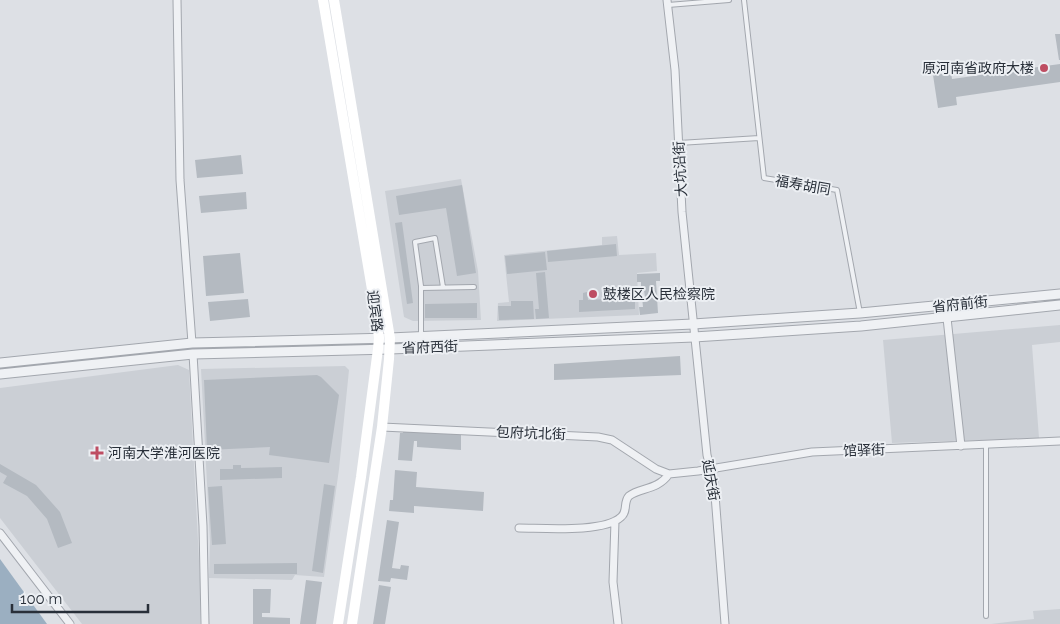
<svg xmlns="http://www.w3.org/2000/svg" width="1060" height="624" viewBox="0 0 1060 624" font-family="Raleway,'Noto Sans SC',sans-serif">
<rect width="100%" height="100%" fill="#dde0e5"/>
<path fill="#cbcfd5" d="M461,179L478,271L481,320L413,321L404,317L385,191Z
M617,236L619,255L656,253L657,271L637,273L639,315L497,321L498,303L509,302L504,255L602,245V237Z
M1060,325V342L1032,345L1039,438L892,443L883,340Z
M178,365L189,370L200,579V624H82L0,518V388Z
M345,366L349,370L339,469L324,577L295,575L292,580L209,578L210,541L201,369Z
M1060,609V624H991L1034,619L1033,611Z"/>
<path fill="#9bafc1" d="M0,559L47,624H0Z"/>
<path fill="#b4bac1" d="M1055,34H1060V60H1059Z
M1060,64V82L956,97L957,105L938,108L933,75L951,73L952,79Z
M241,155L243,174L197,178L195,160Z
M462,185L476,273L457,276L446,208L399,215L396,196Z
M246,192L247,209L201,213L199,196Z
M402,222L413,303L407,304L395,223Z
M616,244L617,256L548,262L547,251Z
M545,252L547,270L507,274L505,256Z
M240,253L244,293L206,296L203,256Z
M545,272L549,318L536,319L535,309H539L536,273Z
M660,273V281H656L658,313L640,315L639,307H643L642,297H645L644,290L641,291V282H637V274Z
M626,290H630L631,297H635V309L579,312V300H583V293L587,292L588,300L626,298Z
M248,299L250,317L210,321L208,302Z
M511,301H533L534,319L499,320L498,306H511Z
M477,303V318H425V304Z
M680,356L681,375L554,380V364Z
M317,375L321,377L339,395L329,463L269,455L270,447L207,450L204,380Z
M403,429L421,432V430H433L432,433H436V431H447V434H451V432H461V450L417,447V441H414L412,461L398,460L400,433H403Z
M0,464L36,485L60,512L72,543L58,548L47,519L27,496L3,483L7,476L0,472Z
M233,465H241V468L282,467V478L220,480V469H233Z
M395,470L417,472L416,487L484,492L483,511L414,506V513L389,511L390,500H393Z
M324,484L335,486L323,573L312,571Z
M222,486L226,544L212,545L208,487Z
M387,520L399,522L392,568L400,569L401,565L409,566L407,580L391,578L390,582L378,581Z
M297,563V574H214V564Z
M306,580L322,582L316,624H300Z
M379,585L391,587L385,624H373Z
M253,589H271L270,613H262V617L290,618V624H253Z"/>
<g fill="none" stroke-linecap="round" stroke-linejoin="round">
<g stroke="#a3a7ae" stroke-width="6">
<path id="service" d="M744,0L764,178L837,190L860,313
M668,5L729,0
M679,143L759,138
M421,288L474,287
M421,337V286L415,242L435,238L443,287
M986,445V616"/>
</g>
<g stroke="#a3a7ae" stroke-width="9">
<path id="minor" d="M177,0L180,180L192,343
M667,0L675,70L682,212L707,455L714,482L725,624
M947,318L961,446
M193,354L203,526L205,624
M382,427L598,437L612,440L656,469L669,474L698,471L812,452L1060,441
M615,521L613,582L618,624
M519,528C543,528 604,533 621,517C628,512 623,502 629,496C640,487 657,491 669,474
M0,533L70,624"/>
</g>
<g stroke="#a3a7ae" stroke-width="11">
<path id="tertiary" d="M0,363L192,343L390,338L693,324L860,313L1060,294
M0,374L193,354L390,349L694,337L861,326L1060,305"/>
</g>
<use href="#service" stroke="#eff1f4" stroke-width="4"/>
<use href="#minor" stroke="#eff1f4" stroke-width="7"/>
<use href="#tertiary" stroke="#eff1f4" stroke-width="9"/>
<path stroke="#fff" stroke-width="10" d="M323,0L376,313L379,338L378,349L361,477L338,624
M334,0L390,338L389,359L382,427L352,624"/>
</g>
<g fill="#be4d62" stroke="#eceff3" stroke-width="2">
<circle cx="1044" cy="68" r="5"/>
<circle cx="593" cy="294" r="5"/>
<path d="M94.5 445.5h5v5h5v5h-5v5h-5v-5h-5v-5h5z"/>
</g>
<g text-anchor="middle" dominant-baseline="central" stroke-width="4" stroke-linejoin="round" paint-order="stroke">
<g font-size="14" fill="#282f39" stroke="#eceff3" text-anchor="start">
<text x="1034" y="68" text-anchor="end">原河南省政府大楼</text>
<text x="603" y="294">鼓楼区人民检察院</text>
<text x="108" y="453">河南大学淮河医院</text>
</g>
<g font-size="14" fill="#282f39" stroke="#eceff3">
<text transform="translate(680 169) rotate(-93)">大坑沿街</text>
<text transform="translate(803 185) rotate(10)">福寿胡同</text>
<text transform="translate(960 304) rotate(-6)">省府前街</text>
<text transform="translate(375 311) rotate(83)">迎宾路</text>
<text transform="translate(430 347) rotate(-2)">省府西街</text>
<text transform="translate(531 433) rotate(2)">包府坑北街</text>
<text transform="translate(864 450) rotate(-2)">馆驿街</text>
<text transform="translate(711 480) rotate(80)">延庆街</text>
</g>
</g>
<path d="M12 604v8h136v-8" fill="none" stroke="#282f39" stroke-width="2.5"/>
<text x="20" y="604" font-size="15" fill="#282f39" stroke="#eceff3" stroke-width="4" paint-order="stroke">100 m</text>
</svg>
